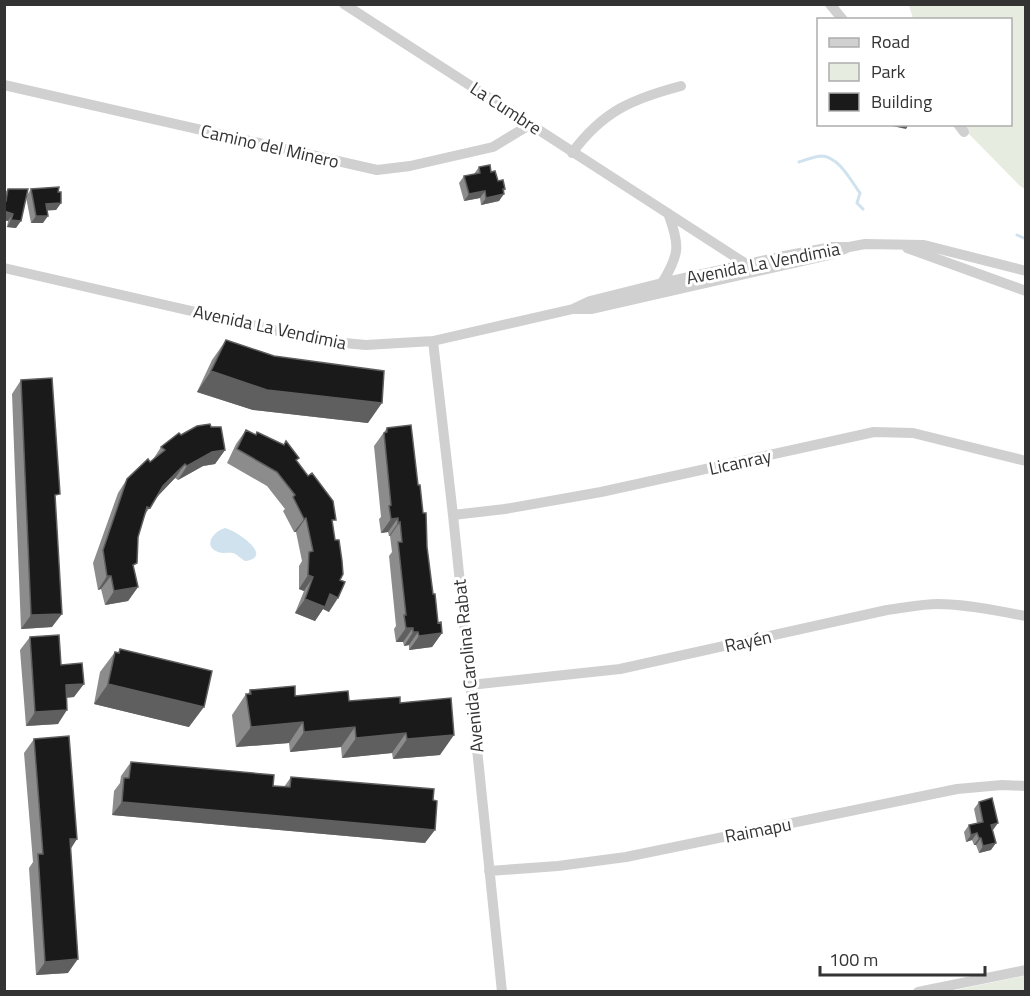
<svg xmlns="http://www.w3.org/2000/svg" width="1030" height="996" viewBox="0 0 1030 996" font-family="'Titillium Web',sans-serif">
<rect width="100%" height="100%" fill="#fff"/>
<path fill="#e6ecdf" d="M909,5H1025V189L1020,186L968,133L957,125L1010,124V20L913,19Z
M1023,976H1025V991L946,992Z"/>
<path fill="#cfe2ee" d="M225,528C237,531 275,557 245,561C241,559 237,554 233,553C228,552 223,554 218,552C202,546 214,531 225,528Z"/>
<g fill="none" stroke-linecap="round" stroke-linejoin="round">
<path stroke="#cfe2ee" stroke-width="3" d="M799,162C806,160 815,156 822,156C839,157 851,181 860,193L857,203L863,209
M1017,235L1026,239"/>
<path stroke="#d0d0d0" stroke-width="10" d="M344,4L757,271
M830,4L843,20
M4,85L377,170L410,166L493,147L531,124
M958,124L964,132
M572,153C603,111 632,99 681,86
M907,248L1026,291
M4,268L322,341L366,345L433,341L573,309H591L833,254L849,247
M662,283C680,254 680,245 668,213
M575,308L590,301L662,283L784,256L832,247H849L865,244L924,245L1026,271
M433,341L453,515L502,992
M453,515L505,509L601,492L874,432L913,433L1026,461
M470,685L620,669L887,610C904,608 921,604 938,604C967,604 997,611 1026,616
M489,871L558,866L626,857L957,789L1002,785L1026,786
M918,992L1026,970"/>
</g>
<path fill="#8c8c8c" d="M479,167L491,172L498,181L505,189L499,201L481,205L480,198L464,201L459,183L464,176L474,174Z
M8,189L27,195L31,189L58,192L61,203L56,210H47L43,223H31L26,197L16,228L7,227L8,221L4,220V194Z
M226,340L274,356L368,423L253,410L197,392L212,360Z
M21,380L56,500L52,627L21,629L12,394Z
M211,427L225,450L215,464L203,466L178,480L175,478L157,497L144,516L138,537L133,568L138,587L128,601L105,605L101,589L98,590L93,563L118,493L127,479L152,461L161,447L181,435Z
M387,428L418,485L433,594L438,623L442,633L432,647L409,650V645L404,646L403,642H396L394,629L396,626L389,556L392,552L390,536H389L388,532L381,533L379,519L381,517L374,446Z
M246,430L256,435L284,445L286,441L332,525L329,612L323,609L315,621L295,613L304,591L299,589V566L302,561L296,532H294L283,511L285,509L267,486L227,463L236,444Z
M30,637L61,665L74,697L67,698L58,724L26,726L20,650Z
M120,649L189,727L94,704L100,672L115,652L118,653Z
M250,690L349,701L400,703L440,755L393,759L392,753L342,758L341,747L290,752L289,743L236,747L232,715L246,694H248Z
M34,739L70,849L68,973L36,975L29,868L33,862L24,753Z
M131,762L284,787L291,777L425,843L112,815L114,791L120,783L121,776Z
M979,802L993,830L991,850L979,853L976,845H974L972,840L966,842L964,832L969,825L977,823L974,809Z"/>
<path fill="#5f5f5f" d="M883,124H909L906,129Z
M503,189H505L501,195L504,194L499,201L481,205L486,198Z
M485,191L480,198L464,201L469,194Z
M61,203L56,210L41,211L46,204Z
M4,211L13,214L8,221L4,220Z
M36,216H48L43,223H31Z
M11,220L21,221L16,228L7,227Z
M211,371L382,403L368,423L253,410L197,392Z
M225,450L215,464L203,466L178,480L187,466L212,452Z
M185,464L175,478L154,500L163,486Z
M306,518L296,532H294L304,519Z
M398,518L388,532L381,533L391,519Z
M400,522L390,536H389L398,523Z
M308,575L313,577L304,591L299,589Z
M107,576H111L101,589L98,590Z
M138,587L128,601L105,605L114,591Z
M330,594L338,598L329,612L323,609L315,621L295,613L305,599Z
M62,614L52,627L21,629L31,615Z
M406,628H413L403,642H396Z
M413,632H418L409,645L404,646Z
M442,633L432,647L409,650L419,636Z
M84,684L74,697L56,698L66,685Z
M108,684L204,707L189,727L94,704Z
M67,710L58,724L26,726L35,712Z
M303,722L289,743L236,747L251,727Z
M355,727L341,747L290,752L304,732Z
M406,733L392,753L342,758L356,738Z
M454,735L440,755L393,759L407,739Z
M122,802L435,830L425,843L112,815Z
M998,823L993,830L987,832L991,825Z
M977,833L972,840L966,842L971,835Z
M979,838H981L976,845H974Z
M70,839H77L68,853Z
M996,843L991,850L979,853L983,846Z
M78,959L68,973L36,975L45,962Z"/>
<path fill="#1a1a1a" stroke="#5f5f5f" stroke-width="1.5" d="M490,165L491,172L495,171L498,181L503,180L505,189H503L504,194L486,198L485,191L469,194L464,176L480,173L479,167Z
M59,187L58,192H61V203L46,204L48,216H36L31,189Z
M8,189H28L21,221L11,220L13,214L4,211V200L6,201Z
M226,340L274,356L384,371L382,403L267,390L211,371Z
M52,378L60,494L55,495L62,614L31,615L21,380Z
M210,424L211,427H221L225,450L212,452L187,466L185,464L163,486L150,508L147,507L138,537L137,563L133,565L138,587L114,591L111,576H107L103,550L127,479L148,459L150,462L165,450L161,447L179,433L181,435L197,426Z
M411,425L418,485H420L423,513H426L427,547L433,594H435L438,623L441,622L442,633L419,636L418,632H413V628H406L404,615H406L398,542H402L400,522L398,523V518L391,519L389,506L391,505L384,433L387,432V428Z
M246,430L256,435L257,432L284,445L286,441L299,458L296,460L308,476L312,473L333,501L336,520H332L335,540H339L342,561L343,574L340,580L345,582L338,598L330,594L325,607L305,599L313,577L308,575L309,552L313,551L306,518L304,519L293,497L295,495L277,472L237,449Z
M59,635L61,665L82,663L84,684L66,685L67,710L35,712L30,637Z
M120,649L212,671L204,707L108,684L115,652L119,653Z
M295,686V696L348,691L349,701L400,697V703L451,698L454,735L407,739L406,733L356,738L355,727L304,732L303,722L251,727L246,694H251L250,690Z
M69,736L77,839H70L78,959L45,962L38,854H43L34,739Z
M131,762L274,775L273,786L290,787L291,777L434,789L433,800L437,801L435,830L122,802L124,778H129Z
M992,798L998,823L991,825L996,843L983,846L981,838H979L977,833L971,835L969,825L983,822L979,802Z"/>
<g text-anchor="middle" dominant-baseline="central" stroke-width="6" stroke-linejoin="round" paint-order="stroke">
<g font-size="18" fill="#333" stroke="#fff">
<text transform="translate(506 108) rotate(33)">La Cumbre</text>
<text transform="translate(270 146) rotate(13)">Camino del Minero</text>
<text transform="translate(763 263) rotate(-11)">Avenida La Vendimia</text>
<text transform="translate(270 327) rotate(12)">Avenida La Vendimia</text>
<text transform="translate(740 462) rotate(-12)">Licanray</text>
<text transform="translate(748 641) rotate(-12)">Rayén</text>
<text transform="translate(468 666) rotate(-96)">Avenida Carolina Rabat</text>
<text transform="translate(758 830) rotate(-11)">Raimapu</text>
</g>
</g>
<rect width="1030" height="996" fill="none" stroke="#333333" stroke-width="12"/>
<rect x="817" y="18" width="195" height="108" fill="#ffffff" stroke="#adadad" stroke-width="1.5"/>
<rect x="829" y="38" width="30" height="9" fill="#d0d0d0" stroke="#adadad" stroke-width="1.5"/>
<text x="871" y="48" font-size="18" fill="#333333">Road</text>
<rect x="829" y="63" width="30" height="18" fill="#e6ecdf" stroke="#adadad" stroke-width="1.5"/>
<text x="871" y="78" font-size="18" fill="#333333">Park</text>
<rect x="829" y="93" width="30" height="18" fill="#1a1a1a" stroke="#adadad" stroke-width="1.5"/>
<text x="871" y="108" font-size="18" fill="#333333">Building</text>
<path d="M820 966v9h165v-9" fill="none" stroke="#333333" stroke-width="3"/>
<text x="829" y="966" font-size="18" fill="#333333" stroke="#ffffff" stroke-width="4.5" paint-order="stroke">100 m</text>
</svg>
